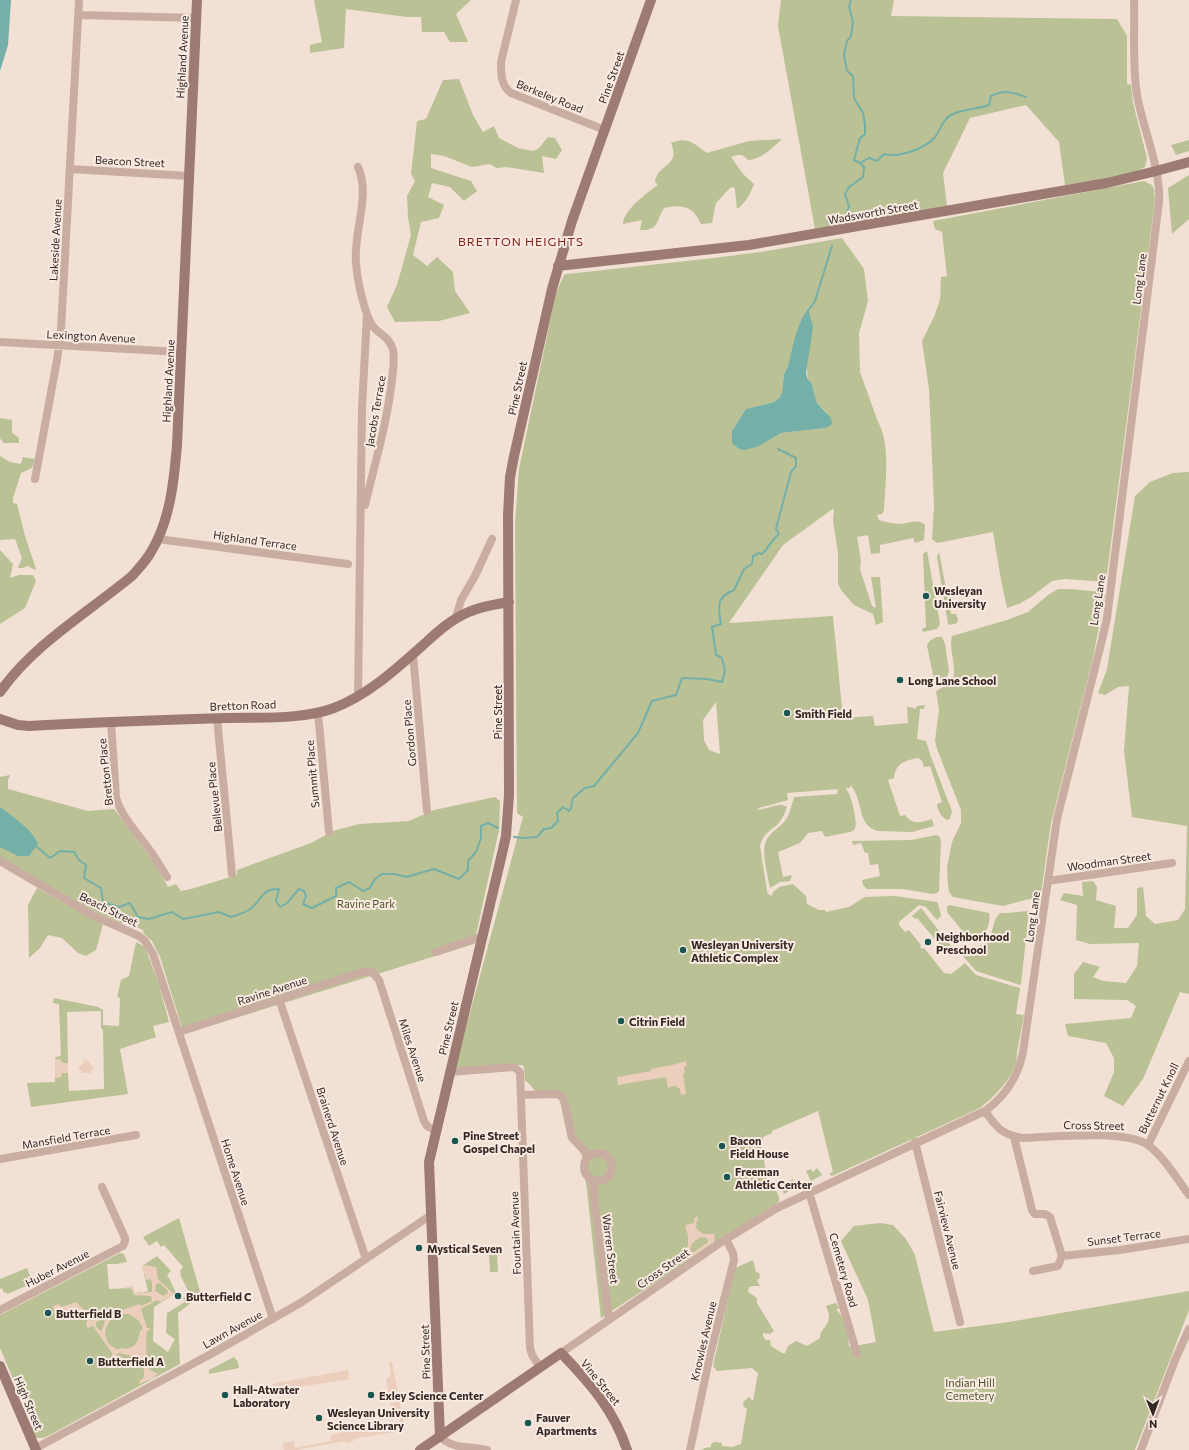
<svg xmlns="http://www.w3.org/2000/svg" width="1189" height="1450" viewBox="0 0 1189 1450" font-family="Commissioner,sans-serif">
<rect width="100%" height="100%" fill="#f2e0d5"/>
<path fill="#b9c195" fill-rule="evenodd" d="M314,0H471L456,14L468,42H450L444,32H422L421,17H407L346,9L344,48L310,53V45L322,42Z
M781,0H894L891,16L1117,19L1127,36V84L1131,85L1133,103L1147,158L1145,167C1128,178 1085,182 1065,185L1059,142L1026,105L970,118L943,173L947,206L815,229L778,26Z
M459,79L473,115L483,132L494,126L499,138L518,148L532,151L538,149L548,137L555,138L562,150L556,159L542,156L544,173L506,167L497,168L490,164L472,167L444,156L431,154V168L471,181L477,191L464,201L450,187L432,183L428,197L444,205L439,218L421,222L413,255L427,266L437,257L453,272L455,291L470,313L439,321L395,322L387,307L397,285L411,235L408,217L407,196L415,181L411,174L417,121L426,119L443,80Z
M782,139C772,148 761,160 748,160C742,153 739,154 731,157L743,174L754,184C750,194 746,203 737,209L735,190L734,187L730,188L716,203L712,223L701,224C693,206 682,204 664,208C656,221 659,231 640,230L642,220L623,224C624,209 647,193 658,185L655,182C658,163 681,167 671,143C688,136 694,144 707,153L749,141Z
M1189,140V151L1176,155L1171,145Z
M1189,175V219L1172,234L1168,188Z
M1144,181L1152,185L1154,190L1155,200L1106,582L1065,579L1052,581L1031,597L1019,604L1007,608L1001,580L993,532L937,543L932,539L934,505L929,389L922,341L934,317L940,300L941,277L947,276L942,232L935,229L933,221Z
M842,238L864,269L868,301L859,333L860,372L878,422C891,443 885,485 884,510L882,514L877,515L879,520C885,522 892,523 899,524C908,524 918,518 925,525L924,540L915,543L913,538L880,545V553L871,554L868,535L857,537L861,561L860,569L872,606L876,608L871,577H880L883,622L876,625L873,614L854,605L841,590L838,584V553L833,521L834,508L783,545L729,623L833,616L843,718L873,716L875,726L908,723L907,707H911L915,709L917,706L925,705L924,709H920L917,739L926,741L931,757L952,811L950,819L947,820C942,818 937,809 937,804L942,802L930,766L924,767L922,761L918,758C905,760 895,764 894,778L888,780L900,816L905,815C913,825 920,823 932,819L934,826L912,832L878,831C856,826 864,798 850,785V788H845C851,792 858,822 855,828C854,831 853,831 850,832L825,837L822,831L808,833L800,843L778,852L783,877L792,875L790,881L780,882L770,888C768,876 762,856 765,844C768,832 781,828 787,818C790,812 792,804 794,797L837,794L838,789L787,793L788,800L759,808L757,810C766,810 779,801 787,807C785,813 782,819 778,824C770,831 762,835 760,846L767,891L768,894L772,896L773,892L779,887L793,884L806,896L807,904L819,910H825L826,912L849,907L865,897L895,896L937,902L938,904L941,915V916L937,920L926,907L919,905L899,922V925L905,932L909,930L921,945L920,947L922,949L924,948L944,973L951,974L965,963L976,975L1020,988L1016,1014L1024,1015L1017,1052C1018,1074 996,1095 980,1108L832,1176L829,1174L833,1172L818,1111L772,1131V1133L763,1137V1139L760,1140L766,1171L779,1197V1202L601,1318L587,1191L582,1156L580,1152L568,1139L560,1101L550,1091H535C533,1088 528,1082 525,1081L524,1067L522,1065L455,1068L523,817L517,813L515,524L519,469L556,293L564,275L567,274L714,258L767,251ZM802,318L808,380L811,382L817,403L827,413L826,428L781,433L759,446L732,443V431L742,415L746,409L774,402L780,397L782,392L784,374L788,366ZM716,702L720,754L709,750L704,740L703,720Z
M0,418L12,420V433L19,438V443H3L2,440L0,439Z
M0,456L10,462L21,464L23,457L35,459L32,468L21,473L13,498V503L17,504L25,536L36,569L35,570L28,566L22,568H18L22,558L15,539L0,540Z
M1189,472V994L1180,992L1143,1079L1123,1106L1104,1096L1114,1072V1058L1106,1043L1068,1036L1065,1024L1131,1018L1136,1006L1127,1000L1074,999V974L1083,962L1100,967L1093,977L1103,981L1126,983L1137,966L1139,943L1090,944L1076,940L1077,905L1060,900L1064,893L1083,896L1082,882L1093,881L1097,887L1096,900L1116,906L1114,928H1128L1137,915V888L1143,887L1146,916L1155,924L1178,920L1185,909L1187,826L1132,817L1124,751L1129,686L1118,687L1105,695L1098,693L1107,669L1135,496L1150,482L1173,473Z
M0,550L13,564L10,578L19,575H33L36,581L25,608L0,624Z
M927,551L940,624L937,629L923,632L922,629L926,627L923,554Z
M939,552L951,614H956L958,619L957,623L950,625L948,624L937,557Z
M1058,589H1071L1101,592L1105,595L1093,658L1051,823L1040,900L1029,899L1003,906L953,897L949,892L948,885L947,867L952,842L961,823V810L937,749L935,740L939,710L936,691L951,683C959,669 948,651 952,636L1007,620L1028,612L1048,595Z
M937,637H942L945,644L949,670C948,679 942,682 935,684L927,646C929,640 932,639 937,637Z
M10,775L8,780V789L88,811L114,809L154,863L168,887L176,884L181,891L191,889L237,875V870L311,843L333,831L359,824L409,821L434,810L495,797L500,801L499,830L474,944L184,1034L160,957L152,941L144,934L143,930L123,921L122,924L89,909L0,857V777Z
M936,835L939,836L941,840L939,891L937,893L933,894L903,889H867L863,885L862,880L880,876L878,864L870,865L868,853H865L861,843L853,845L852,841L911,840Z
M37,888L103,924L96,950L86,956L78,953L62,938L48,935L40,948L29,958L28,905Z
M949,905L989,913C991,919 987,935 981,938C979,940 977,940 974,940L968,938L947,912V907Z
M921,908L955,951L950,957L917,918L915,919L912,916Z
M1028,911H1029L1021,984L1020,985L976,971L962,955L964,953L977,955L976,947L987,943C993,935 992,920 1000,913H1006Z
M136,942L145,947L159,985L169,1022L153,1026L156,1037L120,1049L128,1094L31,1107L27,1083L55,1082V1078L61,1077L62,1073H68L69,1091L104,1089L103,1030L101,1028V1011L67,1012L68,1063L62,1064L61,1060L55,1059V1057L61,1056L59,1004L53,1003L54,998L98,1007L103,1010V1025L119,1026L120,998L117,997L121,980L129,976Z
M817,1168L822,1175L811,1181L806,1171L811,1169L813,1172Z
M793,1179L797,1187L792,1189V1184H787L786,1187L789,1191L784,1194L781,1186Z
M179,1218L201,1295L178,1313L180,1364L48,1436L43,1438H36L31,1432L32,1424L0,1348V1315L120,1253L124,1254L127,1262L117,1264H107L109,1289L133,1288L135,1293L141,1291L142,1293L148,1291L142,1266L157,1256L171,1271L167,1275L169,1278L176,1293L154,1307L153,1341L168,1352L175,1339L166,1333L167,1313L185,1302L183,1298L190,1295L180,1274L181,1273L180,1271L183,1267L164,1245L161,1247L157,1241L149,1246L143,1237Z
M880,1223L893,1225L906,1239L915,1255L934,1332L1009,1322L1189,1291V1310L1135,1450H701L705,1448L711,1447V1444L715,1442L722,1443V1446L732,1447L741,1444L747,1409L743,1406L744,1401L749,1397L753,1401L758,1373L752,1368L717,1371L713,1366L735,1268L753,1260L756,1272L759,1273L760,1278L757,1280L760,1286H754L749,1287L748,1292L757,1298V1303L774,1331L770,1334L763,1333V1336L766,1340H770L771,1346L782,1353H785L788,1346L796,1341L807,1346L820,1338C819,1330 830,1325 829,1316C829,1313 827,1309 826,1306L836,1303L839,1308L836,1310C845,1316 849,1336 849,1347L876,1342L868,1300L841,1241L854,1226Z
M497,1254L498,1272H490L489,1255Z
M27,1268L33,1283L7,1294L6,1292L4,1293L2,1288L0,1289V1279Z
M234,1357L238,1362L239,1368L209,1374V1370Z"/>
<path fill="#ebcebb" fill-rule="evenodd" d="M55,1059L61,1060L62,1063H68V1073H62L61,1077L55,1078Z
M84,1060H87L92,1066H94V1069H92L91,1073H82L80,1069H79V1067L84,1062Z
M686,1061L687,1066L684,1067L685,1073L683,1074L686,1094L681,1095L680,1089L675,1086L670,1087L668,1089L666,1077L618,1085L617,1077L651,1071V1069L672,1065Z
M696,1216H697L698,1221L696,1222L697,1225L695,1226L696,1228L703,1234H715L714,1242L681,1264L679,1262L685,1253L688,1244V1236L685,1225L694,1223V1218H696ZM701,1237L707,1238L708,1242L694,1252H692L690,1249L692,1244L696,1240Z
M144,1265L156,1267L158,1279L174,1294L161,1302L157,1300L141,1309L147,1328H150V1330L147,1331L146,1340L147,1361H151L152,1365L148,1366L150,1370L158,1374L155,1376L156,1377L139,1384V1382L144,1377V1371L142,1364L138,1359L132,1356L119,1353L115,1357L116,1364H111L112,1353L93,1326L88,1328L86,1325L87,1320L85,1317L54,1314L53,1306L59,1304L61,1307L76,1302L90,1316L89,1317L92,1321L139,1304L141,1306L152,1301L151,1296L134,1295L131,1288H125V1287L133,1286L135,1293L141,1291L143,1293L152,1292V1282L150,1279L146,1280L142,1266ZM160,1283L168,1291V1293L163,1296L155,1291L156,1284ZM124,1314H129L138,1320L142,1326V1330L140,1331L138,1340L134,1346L126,1349L120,1348L119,1350L113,1347L108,1343L105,1334L106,1328L111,1318L118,1314ZM103,1320L105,1321L102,1330L100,1331L96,1326V1322Z
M392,1362L405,1430L353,1439V1442L346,1443V1441L296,1450H284L283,1444L284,1443L294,1441L295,1448L331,1441L330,1435L359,1429L360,1432L394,1426L393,1422L400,1421L399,1411L392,1412L386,1378L391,1376L389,1363Z
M348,1370L349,1379L287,1389V1392L276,1394H275L272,1384Z
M543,1424L546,1428V1433L539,1440L533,1431Z"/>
<path fill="#74afa8" d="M0,0H11L8,45L0,71Z
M808,309L813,327L806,373L808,380L811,382L817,403L831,418L832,424L826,428L781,433L759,446L745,450L739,449L732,443V431L742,415L746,409L774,402L780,397L782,392L784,374L788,366L795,337L802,318Z
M0,807C12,816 33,830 38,844L29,856H18L0,847Z"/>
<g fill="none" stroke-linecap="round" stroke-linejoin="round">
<path stroke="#74afa8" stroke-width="2" d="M860,163L869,158L877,161L884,154C898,158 925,149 935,137C941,129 943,118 953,114C965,109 978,109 989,105L991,96C1005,89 1011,92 1026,97
M828,222L846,216L849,206L845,194L849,187L863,177L864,167L860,163L854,160L860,138L865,134V125L863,113L854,98L853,76L847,71L844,55L847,41L851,36L853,22L849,7L851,0
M808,311L815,301L832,246
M514,837L523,838L537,837L544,829L551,828L558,821L557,813L563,807L569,811L571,808L573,798L585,788L594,786L638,733L652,701L676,695L682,678L707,679L722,682L725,671L722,658L716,655L712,627L721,624C718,607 716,597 734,590L744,569L752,564L753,556L759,553L762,554C770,547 770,541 779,534L776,529L791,472L796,466V458L778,449
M34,846L37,847L50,858L60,851L74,852L79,860L86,865L84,878L101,888L103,902L119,907L130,903L138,917L149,919L172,912L183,919L219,912L231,917C237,915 244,913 249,910C262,901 261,888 279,889L276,901L280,907L287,903L299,889L304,891L306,896L303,904L312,908L336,896V888L349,882L363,891L370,888L375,879L382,874H395L406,877L434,869L459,879L468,870V861L476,852L481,838V826L488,823L498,828"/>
<path stroke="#caada1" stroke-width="8" d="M516,0L501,62C501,74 501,86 511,93L605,130
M79,15L196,18
M358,167C371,196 353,232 356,263C357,279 364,312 372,325C378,334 390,337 393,350C395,359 393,370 392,380C387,423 375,463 365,505
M70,169L189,176
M0,342L181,352
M35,479L57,360L61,330L79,0
M158,539L348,564
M456,618L461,600L475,576L492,539
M413,654L427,811
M358,697L362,408L367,315
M318,713L329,832
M217,718L232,874
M111,721L116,797C121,817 137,832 148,848C155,857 161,867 167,877
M0,861L92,915L139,936L145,941L153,954L273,1319
M1048,881L1172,863
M436,952L483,936
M279,999L366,1259
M179,1032L362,972H372L379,980L424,1121L427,1126L436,1131
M450,1072L514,1067L520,1072L530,1348L532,1355L540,1367
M521,1095L555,1094C560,1094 561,1096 564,1099L572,1137L589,1156
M985,1111C996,1127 1002,1135 1023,1138C1052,1137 1125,1129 1148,1145C1165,1158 1177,1179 1189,1195
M1014,1137L1032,1210L1035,1214H1045L1050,1217L1062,1256L1058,1266L1033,1271
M915,1142L960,1322
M1148,1145L1189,1061
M584 1167a14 14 0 1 1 28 0a14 14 0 1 1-28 0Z
M0,1159L136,1135
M592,1180L609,1320
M809,1192L857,1354
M1062,1256L1120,1250L1189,1239
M0,1310L123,1246L125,1241V1238L102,1187
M561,1353L723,1241L777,1208L985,1111C1006,1096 1018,1077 1023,1052L1057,819L1102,640L1107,618L1159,202C1161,168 1143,129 1137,95C1132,64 1135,31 1134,0
M440,1437C455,1450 470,1446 487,1450
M36,1448L211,1354L302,1302L431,1215
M690,1450L710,1355L734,1260L733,1253L726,1239
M1141,1450L1175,1360L1189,1329"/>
<path stroke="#9d7b73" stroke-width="10" d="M558,266L749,245L1107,183L1156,171L1189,162
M0,692C34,644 87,613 132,576C139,568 146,561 151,552C170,521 174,481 177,445L197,0
M0,719L18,725L29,726C95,722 160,720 226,718C260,717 302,720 334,708C368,695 395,670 422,646C433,636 444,625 457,618C473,608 491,605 509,602
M0,1366L36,1450
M440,1437L429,1162L501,858L506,836L509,795L508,515L510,477L514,456L552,289L572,221L651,0
M420,1450L561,1353C590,1383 614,1410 627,1450"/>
</g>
<g fill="#195650" stroke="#f9eae2" stroke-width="1.5">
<circle cx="926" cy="596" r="4"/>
<circle cx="900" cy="680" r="4"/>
<circle cx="787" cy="713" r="4"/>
<circle cx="928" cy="942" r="4"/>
<circle cx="683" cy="950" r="4"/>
<circle cx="621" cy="1021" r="4"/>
<circle cx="455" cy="1141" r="4"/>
<circle cx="722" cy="1146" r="4"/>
<circle cx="727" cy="1177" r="4"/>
<circle cx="419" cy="1248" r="4"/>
<circle cx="178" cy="1296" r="4"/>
<circle cx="48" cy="1313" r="4"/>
<circle cx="90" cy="1361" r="4"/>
<circle cx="225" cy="1395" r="4"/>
<circle cx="371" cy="1395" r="4"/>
<circle cx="319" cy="1418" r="4"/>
<circle cx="528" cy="1423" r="4"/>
</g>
<g text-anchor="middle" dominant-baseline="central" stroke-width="4" stroke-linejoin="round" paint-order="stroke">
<g font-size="11" fill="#342724" stroke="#f9eae2">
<text transform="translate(182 57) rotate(-87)">Highland Avenue</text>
<text transform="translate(611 77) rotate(-70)">Pine Street</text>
<text transform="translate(550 96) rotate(22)">Berkeley Road</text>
<text transform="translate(130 161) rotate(3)">Beacon Street</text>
<text transform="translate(873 212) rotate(-10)">Wadsworth Street</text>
<text transform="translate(55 240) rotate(-87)">Lakeside Avenue</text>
<text transform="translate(1139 279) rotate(-83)">Long Lane</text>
<text transform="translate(91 336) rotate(3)">Lexington Avenue</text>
<text transform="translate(168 381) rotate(-87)">Highland Avenue</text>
<text transform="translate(517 388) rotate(-78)">Pine Street</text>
<text transform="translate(375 411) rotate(-80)">Jacobs Terrace</text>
<text transform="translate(255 540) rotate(8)">Highland Terrace</text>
<text transform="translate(1097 600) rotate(-81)">Long Lane</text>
<text transform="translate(243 705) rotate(-2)">Bretton Road</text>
<text transform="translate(497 712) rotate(-90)">Pine Street</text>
<text transform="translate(409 733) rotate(-95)">Gordon Place</text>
<text transform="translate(105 772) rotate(-96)">Bretton Place</text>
<text transform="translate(312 774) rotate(-95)">Summit Place</text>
<text transform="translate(214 797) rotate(-96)">Bellevue Place</text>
<text transform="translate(1109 861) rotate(-8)">Woodman Street</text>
<text transform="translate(109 909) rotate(26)">Beach Street</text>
<text transform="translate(1032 917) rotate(-82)">Long Lane</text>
<text transform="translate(272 990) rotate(-18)">Ravine Avenue</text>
<text transform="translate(448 1028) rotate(-77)">Pine Street</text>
<text transform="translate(413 1050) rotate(72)">Miles Avenue</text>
<text transform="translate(1158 1098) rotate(-64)">Butternut Knoll</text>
<text transform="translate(1094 1125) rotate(1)">Cross Street</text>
<text transform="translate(333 1126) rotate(72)">Brainerd Avenue</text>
<text transform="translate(66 1137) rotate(-10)">Mansfield Terrace</text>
<text transform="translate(236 1172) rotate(72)">Home Avenue</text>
<text transform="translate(948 1230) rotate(76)">Fairview Avenue</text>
<text transform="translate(515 1233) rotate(-92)">Fountain Avenue</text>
<text transform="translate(1124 1237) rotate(-7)">Sunset Terrace</text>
<text transform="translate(611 1249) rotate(83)">Warren Street</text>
<text transform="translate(57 1268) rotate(-27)">Huber Avenue</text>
<text transform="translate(663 1268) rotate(-35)">Cross Street</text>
<text transform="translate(844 1270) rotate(74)">Cemetery Road</text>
<text transform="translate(232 1329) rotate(-29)">Lawn Avenue</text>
<text transform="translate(703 1341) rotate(-77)">Knowles Avenue</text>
<text transform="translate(425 1352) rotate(-92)">Pine Street</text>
<text transform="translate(601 1382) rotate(51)">Vine Street</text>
<text transform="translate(29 1403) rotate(67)">High Street</text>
</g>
<g font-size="11" font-weight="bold" fill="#342724" stroke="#f9eae2" text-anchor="start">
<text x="934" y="590">Wesleyan<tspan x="934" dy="13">University</tspan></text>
<text x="908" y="680">Long Lane School</text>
<text x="795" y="713">Smith Field</text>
<text x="936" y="936">Neighborhood<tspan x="936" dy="13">Preschool</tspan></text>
<text x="691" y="944">Wesleyan University<tspan x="691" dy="13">Athletic Complex</tspan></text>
<text x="629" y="1021">Citrin Field</text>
<text x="463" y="1135">Pine Street<tspan x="463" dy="13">Gospel Chapel</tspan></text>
<text x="730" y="1140">Bacon<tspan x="730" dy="13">Field House</tspan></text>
<text x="735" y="1171">Freeman<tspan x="735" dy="13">Athletic Center</tspan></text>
<text x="427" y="1248">Mystical Seven</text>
<text x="186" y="1296">Butterfield C</text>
<text x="56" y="1313">Butterfield B</text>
<text x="98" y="1361">Butterfield A</text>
<text x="233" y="1389">Hall-Atwater<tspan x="233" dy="13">Laboratory</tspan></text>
<text x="379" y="1395">Exley Science Center</text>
<text x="327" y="1412">Wesleyan University<tspan x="327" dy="13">Science Library</tspan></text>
<text x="536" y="1417">Fauver<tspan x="536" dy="13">Apartments</tspan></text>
</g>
<g font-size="11" fill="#4a5327" stroke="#f9eae2">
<text x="366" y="903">Ravine Park</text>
<text x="970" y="1382">Indian Hill<tspan x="970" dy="13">Cemetery</tspan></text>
</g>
<g font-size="12" letter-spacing="1" fill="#86221a" stroke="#f9eae2">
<text x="521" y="241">BRETTON HEIGHTS</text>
</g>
</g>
<g transform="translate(1153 1414) rotate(179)" stroke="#f9eae2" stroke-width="3" paint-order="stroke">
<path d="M0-3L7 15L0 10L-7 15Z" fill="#342724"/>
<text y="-6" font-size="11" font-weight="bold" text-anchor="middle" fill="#342724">N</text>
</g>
</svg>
